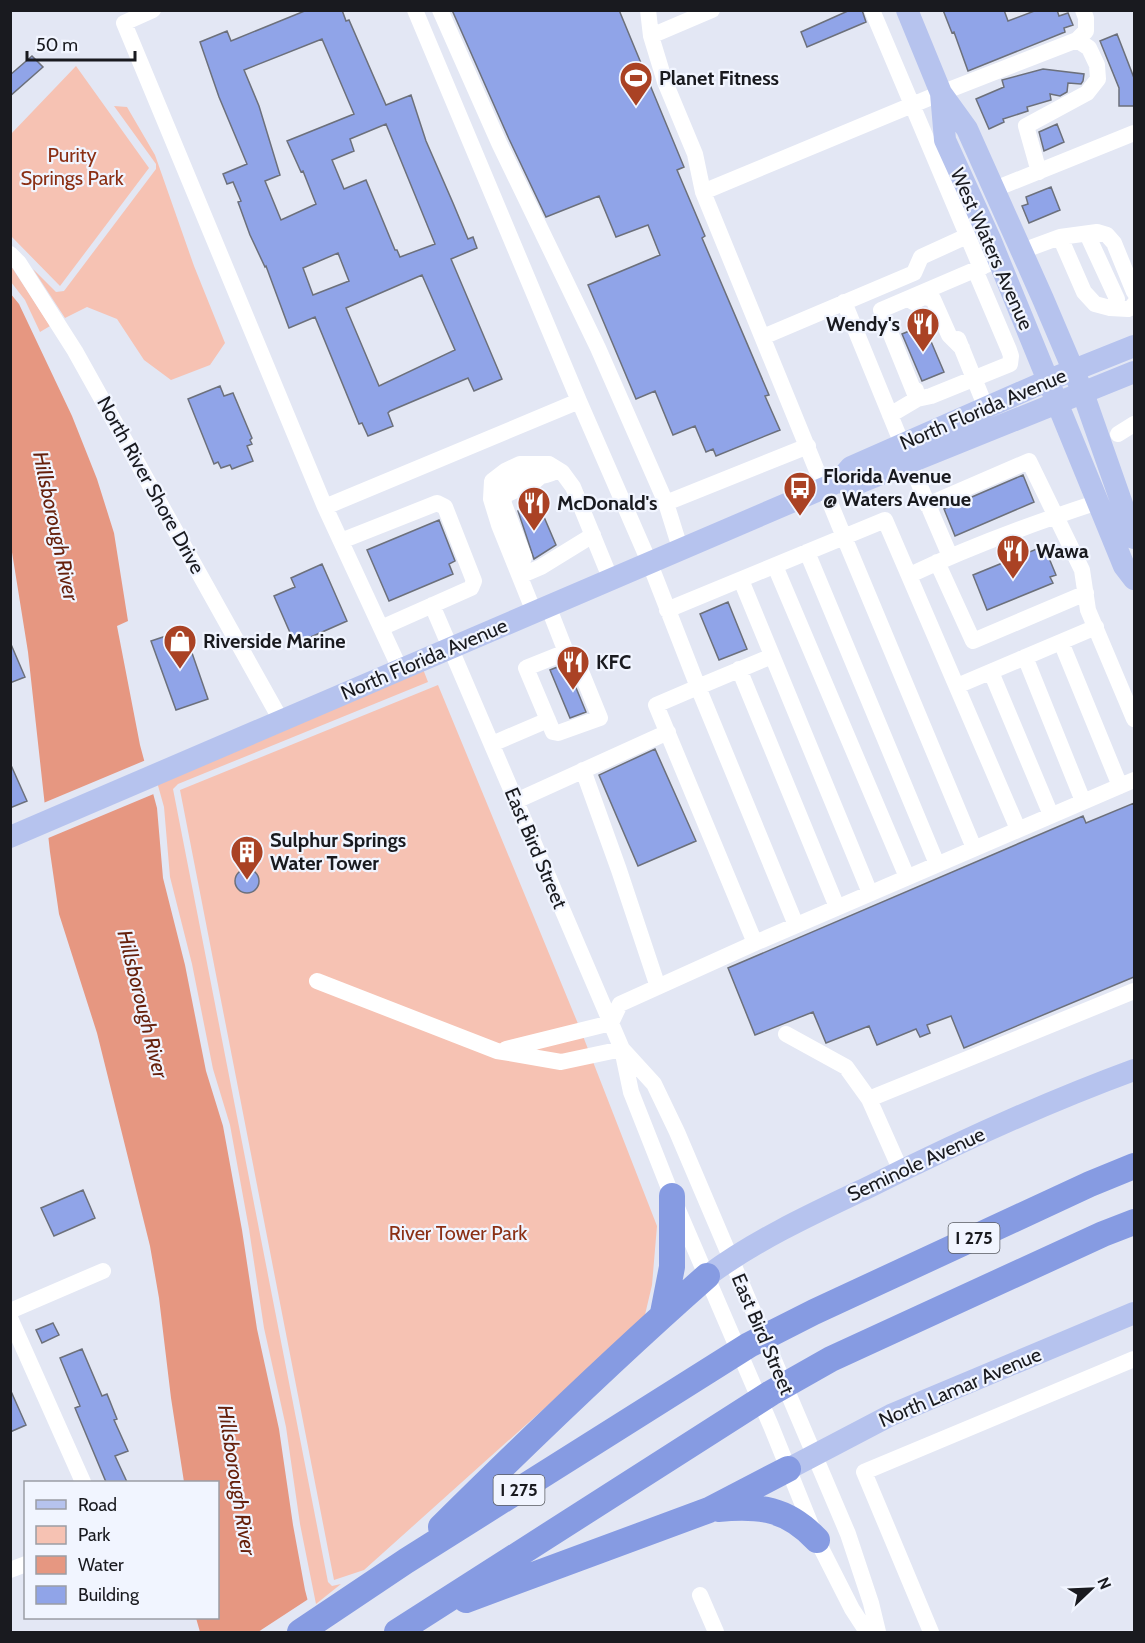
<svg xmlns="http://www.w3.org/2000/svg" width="1145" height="1643" viewBox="0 0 1145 1643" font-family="Cabin,sans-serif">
<rect width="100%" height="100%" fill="#e3e7f4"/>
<path fill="#f6c2b3" d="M76,66L149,168L60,286L11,236V134Z
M114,106L127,107L155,155L194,266L225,343L210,365L171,380L144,360L117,319L87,307L65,318L33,269L56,292L64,291L156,169V164Z
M11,266L50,326L40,332L25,300L11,282Z
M423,669L428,682L178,784L173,789L328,1582L332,1586L341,1584L316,1604L300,1524L286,1427L264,1328L249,1229L230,1125L213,1069L192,964L170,877L164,807L157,782Z
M438,685L581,1031L657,1226L652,1285L644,1319L364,1570L334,1580L180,790Z"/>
<path fill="#e69781" d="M10,293L19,304L72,416L97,479L114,533L128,621L117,626L140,745L157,808L163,878L185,965L206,1071L223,1126L242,1230L257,1329L279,1429L293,1525L305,1590L316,1632H200L196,1618H218V1482H184L171,1398L159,1298L150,1246L97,1033L59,914L50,852L28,652L11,546Z"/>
<path fill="#e3e7f4" d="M146,760L156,793L46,839L41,804Z
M310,1598L319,1632H258Z"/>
<path fill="#90a4e8" stroke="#6c707b" stroke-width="1.5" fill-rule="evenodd" d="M307,10H342L346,21L349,20L386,105L411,95L426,141L453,203L468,239L473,237L477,248L451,259L502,379L474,391L468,378L390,411L388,413L393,426L368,436L362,423L359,424L315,317L289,328L266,266L265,267L250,235L238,202L241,201L233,182L227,184L223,174L247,164L219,97L200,42L227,31L231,41ZM322,39L354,114L287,141L301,172L303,171L316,204L281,220L265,181L280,175L259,106L244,70ZM386,124L435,244L400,257L397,250H395L366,180L344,189L332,160L354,151L350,139ZM338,253L349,281L313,295L303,268ZM422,275L455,350L379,386L346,308Z
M452,10H619L684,167L677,170L705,236L702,238L769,395L765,396L780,430L716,456L713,449L706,452L695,426L673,435L655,391L636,399L588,285L660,255L648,225L616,237L599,196L546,217L509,139Z
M850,10H862L866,22L807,47L801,32Z
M943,10H1004L1008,21L1037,10H1057L1059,16L1068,13L1073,25L1064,28L1065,32L968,71L954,32L952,33Z
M1117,34L1134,78V106H1119V88L1100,41Z
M32,56L43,67L10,96V75Z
M1043,69L1084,74L1083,81L1081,84L1068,83L1067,92L1060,96L1050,94L1051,100L1027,107L1028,111L1003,119L1004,122L989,129L976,99L1004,87L1002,80Z
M1057,124L1064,142L1044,151L1039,132Z
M1051,187L1060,210L1029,223L1022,206L1028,204L1026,197Z
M924,325L944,372L922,381L902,334Z
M220,386L224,396L233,393L252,438L250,440L252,444L247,446L253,461L232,469L230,465L221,468L218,462L214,464L188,399Z
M1023,475L1034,502L955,536L944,509Z
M538,503L556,545L534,559L518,511Z
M439,520L455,561L449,564L453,574L389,601L367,550Z
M1044,546L1056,575L1050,577L1053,583L987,610L973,575Z
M322,564L347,621L295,644L274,596L295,587L291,578Z
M728,602L747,649L719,660L700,614Z
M184,630L208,699L176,710L151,641Z
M10,642L25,677L10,683Z
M565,664L567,666L586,712L570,718L550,670Z
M655,749L696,841L638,866L599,775Z
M10,763L27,801L10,808Z
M1134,803V977L964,1048L951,1016L927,1025L930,1033L920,1037L916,1029L877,1045L869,1026L826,1043L813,1012L755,1035L728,968L1083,816L1086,823Z
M235 881a12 12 0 1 1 24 0a12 12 0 1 1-24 0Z
M83,1190L95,1218L54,1236L41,1208Z
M53,1323L59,1335L42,1343L36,1330Z
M82,1349L102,1396L107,1394L117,1419L114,1420L128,1451L115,1456L127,1482H106L75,1408L80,1406L60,1358Z
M10,1389L26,1425L10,1432Z"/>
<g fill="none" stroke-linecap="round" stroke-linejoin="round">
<path stroke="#fff" stroke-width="16" d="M153,10L124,23L325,507L400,669
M415,10L579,401L650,564L698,687L656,705L755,943L1134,780
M440,10L499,143L598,348L666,503L808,446
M648,10L651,36L665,82L695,154L703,192L844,537L974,848
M872,10L981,268
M651,36L712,10
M1077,40L1086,31V18L1083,10
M995,189L1134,133
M703,192L941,93L1077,40L1089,48L1097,65L1098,79L1087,93L1026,126L1039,172
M1087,234L1117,299L1116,304L1110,308
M1060,237L1097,232L1107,235L1114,243L1134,292
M1022,251L1060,237L1084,292L1095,304L1110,308L1128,309L1134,306V304
M10,254L19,263L75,351L282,722
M975,270L1009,350L1011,356L1010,364L931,396L917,399L881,310L998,260
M844,302L902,444
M913,302L924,297L933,299L949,335L962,348
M763,337L914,273L921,257L967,236
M958,339L986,408
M890,415L917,399L916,390
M1118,434L1134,424
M910,463L950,556
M503,496L534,482L541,476
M666,503L681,551
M927,505L1029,461L1082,570L1088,610L1134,719
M325,507L579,401
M341,541L437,503L445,507L474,581L471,588L381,628
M807,552L937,864
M523,560L524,557L504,504L502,485C517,464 521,477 540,476C546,476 554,472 559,470
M937,562L973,641L1086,593
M775,566L907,877
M910,575C971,546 1034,523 1098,502
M520,576L541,567L593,535
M741,580L870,893
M432,605L622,1049L631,1092L672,1196L771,1426L817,1540L852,1609L867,1632
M548,606L566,652L576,659L600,718L558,733L553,732L526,668L566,652
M667,610L885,520L1018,829
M534,612L499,525L491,499L492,481L505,471L520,464H549L562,472L573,487L611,580
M1061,642L1120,786
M772,656L698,687L796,925
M1025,657L1083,801
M739,669L837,907
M991,672L1051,815
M957,686L1096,627
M492,744L548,720
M583,770L619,870L658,987
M516,801L668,732
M317,981L497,1051L561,1062L622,1049
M786,1034L846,1067L869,1099
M506,1049L611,1023L620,1004L755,943
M623,1050L654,1084L677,1132L848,1534L871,1603L878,1632
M901,1171L869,1099L1134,991
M10,1311L103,1271
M10,1318L83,1482
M10,1570L26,1564
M700,1595L716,1632
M931,1632L864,1472L1134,1359"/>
<path stroke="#b6c3ee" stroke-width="22" d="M907,10L941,93L967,129L1043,299L1083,393L1134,538
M941,93L945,140L990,239L1124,566L1134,579
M838,482L856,484L1134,372
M10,837L838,482L851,467L1049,380L1134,346
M707,1276C757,1239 814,1213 871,1186C957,1143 1044,1103 1134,1070
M788,1469L891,1415L1134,1313"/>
<path stroke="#869be2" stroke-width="26" d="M663,1313L672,1267V1196
M718,1509C759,1505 787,1508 817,1540
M441,1527C528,1441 615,1357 707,1276
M466,1600L709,1510L788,1469
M300,1632L406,1561L749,1345L814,1312L1090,1184L1134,1166
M397,1632L771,1393L831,1359L1103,1234L1134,1222"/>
</g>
<defs>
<g id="stadium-pin" transform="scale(1.725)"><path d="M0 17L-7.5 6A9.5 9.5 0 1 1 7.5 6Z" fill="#aa4224" stroke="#f1f5ff"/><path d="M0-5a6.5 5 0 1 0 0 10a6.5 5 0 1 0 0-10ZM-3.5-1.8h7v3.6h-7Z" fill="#fff"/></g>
<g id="restaurant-pin" transform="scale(1.725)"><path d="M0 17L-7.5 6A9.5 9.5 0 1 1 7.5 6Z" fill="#aa4224" stroke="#f1f5ff"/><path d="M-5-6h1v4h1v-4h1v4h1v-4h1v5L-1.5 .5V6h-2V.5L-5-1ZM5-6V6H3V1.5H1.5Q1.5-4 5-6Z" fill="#fff"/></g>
<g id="bus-pin" transform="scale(1.725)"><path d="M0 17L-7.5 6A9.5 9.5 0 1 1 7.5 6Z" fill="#aa4224" stroke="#f1f5ff"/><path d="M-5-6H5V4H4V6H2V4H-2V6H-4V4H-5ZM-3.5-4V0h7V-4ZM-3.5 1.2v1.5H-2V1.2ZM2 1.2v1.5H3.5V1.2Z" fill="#fff"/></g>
<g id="shop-pin" transform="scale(1.725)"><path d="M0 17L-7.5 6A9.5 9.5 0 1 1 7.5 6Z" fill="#aa4224" stroke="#f1f5ff"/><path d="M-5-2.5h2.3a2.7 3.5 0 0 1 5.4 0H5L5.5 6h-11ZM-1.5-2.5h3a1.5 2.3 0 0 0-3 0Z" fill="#fff"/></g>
<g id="building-pin" transform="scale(1.725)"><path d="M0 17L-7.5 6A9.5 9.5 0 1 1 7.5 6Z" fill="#aa4224" stroke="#f1f5ff"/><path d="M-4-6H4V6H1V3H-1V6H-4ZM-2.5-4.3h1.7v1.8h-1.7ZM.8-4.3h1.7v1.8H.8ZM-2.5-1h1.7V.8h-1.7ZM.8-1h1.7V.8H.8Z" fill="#fff"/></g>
</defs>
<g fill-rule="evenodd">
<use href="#stadium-pin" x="636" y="78"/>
<use href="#restaurant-pin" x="923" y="324"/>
<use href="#bus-pin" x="800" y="488"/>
<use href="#restaurant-pin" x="534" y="503"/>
<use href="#restaurant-pin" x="1013" y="551"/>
<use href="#shop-pin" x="180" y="641"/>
<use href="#restaurant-pin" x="573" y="662"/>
<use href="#building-pin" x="247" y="852"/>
</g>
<g text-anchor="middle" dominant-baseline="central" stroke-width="4.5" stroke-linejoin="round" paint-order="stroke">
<g fill="#f1f5ff" stroke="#5a5c62" stroke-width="1.5">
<rect x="948.5" y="1223" width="51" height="30" rx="4.5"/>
<rect x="493.5" y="1475" width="51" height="30" rx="4.5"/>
</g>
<g font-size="18" font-weight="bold" fill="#191a1f">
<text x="974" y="1238">I 275</text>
<text x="519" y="1490">I 275</text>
</g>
<g font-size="20" font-weight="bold" fill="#191a1f" stroke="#f1f5ff" text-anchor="start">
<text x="659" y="78">Planet Fitness</text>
<text x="900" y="324" text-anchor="end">Wendy's</text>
<text x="823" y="476">Florida Avenue<tspan x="823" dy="23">@ Waters Avenue</tspan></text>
<text x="557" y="503">McDonald's</text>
<text x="1036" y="551">Wawa</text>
<text x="203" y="641">Riverside Marine</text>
<text x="596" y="662">KFC</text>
<text x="270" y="840">Sulphur Springs<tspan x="270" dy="23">Water Tower</tspan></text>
</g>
<g font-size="20" fill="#8b2f14" stroke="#f1f5ff">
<text x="72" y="155">Purity<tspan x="72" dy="23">Springs Park</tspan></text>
<text x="458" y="1233">River Tower Park</text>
</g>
<g font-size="20" fill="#191a1f" stroke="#f1f5ff">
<text transform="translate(992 249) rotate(66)">West Waters Avenue</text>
<text transform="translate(983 409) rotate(-23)">North Florida Avenue</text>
<text transform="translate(151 485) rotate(61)">North River Shore Drive</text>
<text transform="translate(424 659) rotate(-23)">North Florida Avenue</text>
<text transform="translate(536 848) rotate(67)">East Bird Street</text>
<text transform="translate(916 1164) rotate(-25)">Seminole Avenue</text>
<text transform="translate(763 1334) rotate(67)">East Bird Street</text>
<text transform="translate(960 1387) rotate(-23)">North Lamar Avenue</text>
</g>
<g font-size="21" font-style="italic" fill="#66200c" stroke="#f1f5ff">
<text transform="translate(56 526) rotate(78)">Hillsborough River</text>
<text transform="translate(143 1004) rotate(76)">Hillsborough River</text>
<text transform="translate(237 1480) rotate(81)">Hillsborough River</text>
</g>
</g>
<rect width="1145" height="1643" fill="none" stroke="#191a1f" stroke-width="24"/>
<rect x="24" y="1481" width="195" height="138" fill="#f1f5ff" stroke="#9b9da5" stroke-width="1.5"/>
<rect x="36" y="1500" width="30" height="9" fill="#b6c3ee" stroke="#9b9da5" stroke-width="1.5"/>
<text x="78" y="1511" font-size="18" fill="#191a1f">Road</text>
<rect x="36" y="1526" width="30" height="18" fill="#f6c2b3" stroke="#9b9da5" stroke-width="1.5"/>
<text x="78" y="1541" font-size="18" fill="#191a1f">Park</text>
<rect x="36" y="1556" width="30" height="18" fill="#e69781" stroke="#9b9da5" stroke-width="1.5"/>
<text x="78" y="1571" font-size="18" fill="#191a1f">Water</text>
<rect x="36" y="1586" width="30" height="18" fill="#90a4e8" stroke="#9b9da5" stroke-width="1.5"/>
<text x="78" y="1601" font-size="18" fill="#191a1f">Building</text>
<g transform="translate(1091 1589) rotate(67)" stroke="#f1f5ff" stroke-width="4.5" paint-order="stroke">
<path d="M0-4.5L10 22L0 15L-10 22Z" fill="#191a1f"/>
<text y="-9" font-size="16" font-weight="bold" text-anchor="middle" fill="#191a1f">N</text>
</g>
<path d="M27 51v9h108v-9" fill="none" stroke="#191a1f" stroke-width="3"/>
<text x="36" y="51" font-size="18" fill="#191a1f" stroke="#f1f5ff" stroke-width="4.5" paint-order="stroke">50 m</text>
</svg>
